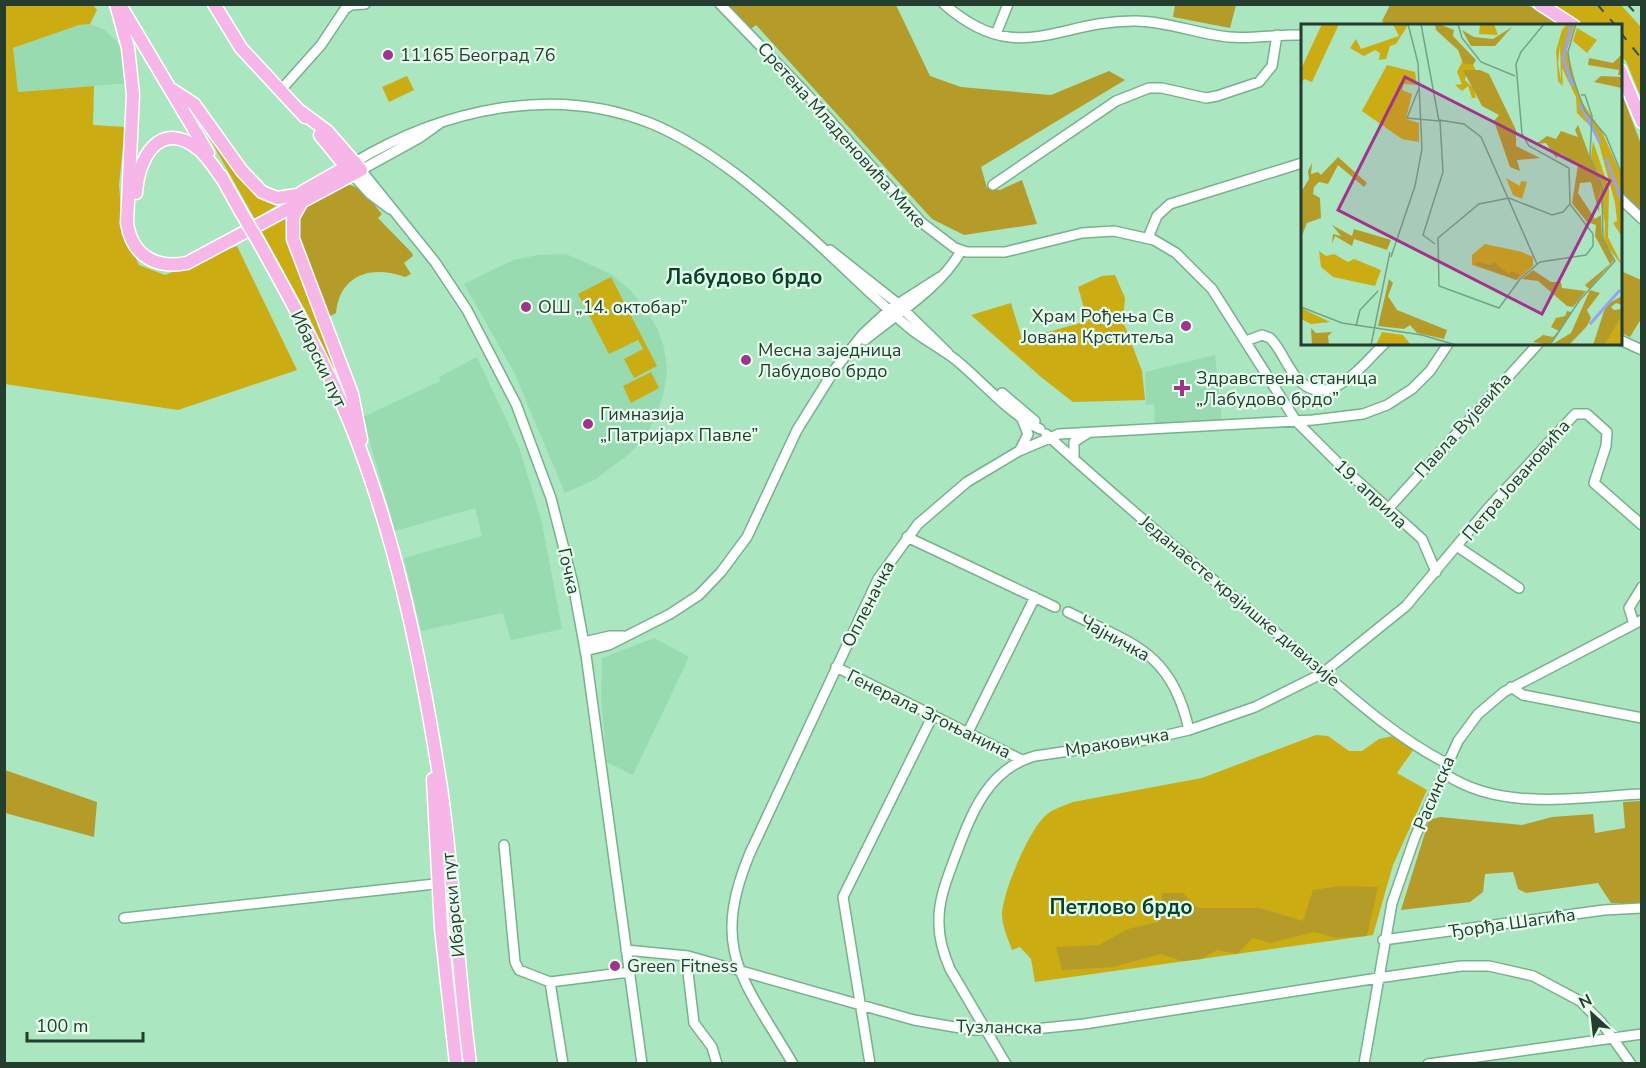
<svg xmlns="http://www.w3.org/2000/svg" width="1646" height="1068" viewBox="0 0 1646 1068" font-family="'Nunito Sans',sans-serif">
<rect width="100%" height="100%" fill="#aae6c0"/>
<path fill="#98dbb1" d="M90,24L105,30L122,47L128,83L18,92L13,48L79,25Z
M566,254L611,274L630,290L646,310L657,328L664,347L667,371L663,396L648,434L629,454L596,479L565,493L514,372L464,284L513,260L538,255Z
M1215,355L1222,420L1155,424L1154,404L1146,405L1145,372Z
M477,357L519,447L542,523L562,629L511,640L503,613L421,631L404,558L482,536L475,508L395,531L363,417L440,381L439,377Z
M654,638L689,657L633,775L607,762L601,697L602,658Z"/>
<path fill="#cbac12" d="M4,5H93L97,10L90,24L79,25L13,48L18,92L94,86L93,125L125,127L119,185L123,230L139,265L165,275L237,246L297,370L178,410L5,384Z
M1554,5H1621L1641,27V97L1626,61L1621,56L1620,26L1584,25Z
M407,76L414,90L389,102L382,87Z
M197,116L240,173L285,200L255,219Z
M295,207L354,413L309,317L259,226Z
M1115,275L1125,298L1123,321L1142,371L1145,400L1073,402L1041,377L971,315L1011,303L1022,339L1088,321L1078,287L1102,276Z
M611,277L657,366L634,378L624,359L643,349L638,340L609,354L578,294Z
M651,372L659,388L631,403L623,386Z
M1316,735L1328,736L1349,751H1362L1379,739L1398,735L1414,749L1397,773L1427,790L1393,865L1373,935L1035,982L1031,959L1020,947L1012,950C1008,939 1002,926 1002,914C1003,891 1028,833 1044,817C1052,809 1063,806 1073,802L1202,778Z"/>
<path fill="#b59c29" d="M726,5H896L930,76L961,87L1051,95L1109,71L1125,80L981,167L987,188L1000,190L1022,180L1037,224L964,235L932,219L756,25L751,29Z
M1175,5V4L1236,5L1230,28L1173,17Z
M1528,5L1559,25L1387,26L1382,21L1390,5Z
M1620,89L1641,144V213L1621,191Z
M347,184C362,187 373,203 382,214L378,218L412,253L413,256L404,263L411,274L405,277C372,265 340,274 336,313L326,318L295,240L301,207Z
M1621,271L1641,280V319L1630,337L1621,333Z
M5,770L97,802L94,837L5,813Z
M1641,801V903H1611L1598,883L1526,893L1518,889L1513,872L1485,874L1483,892L1470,902L1401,910L1429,820L1440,817L1522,825L1552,817L1593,814L1595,833L1625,828L1623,802Z
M1340,886L1378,887L1367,936L1337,938L1314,932L1270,943L1253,938L1237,954L1217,950L1202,959L1182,961L1161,954L1114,967L1062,970L1056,947L1099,945L1128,929L1158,922L1162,893H1183L1198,908H1260L1303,921L1313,890Z"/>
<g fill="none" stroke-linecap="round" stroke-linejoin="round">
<g stroke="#77b18d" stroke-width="12">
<path id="minor" d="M720,4L802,89L921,222L955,248L967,252H1005L1082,233L1114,231L1154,240L1176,253L1212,289L1296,421L1341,466L1422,539L1436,572
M944,4C1018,69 1057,20 1135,21C1167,21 1197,34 1229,37C1253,39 1278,34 1302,35
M996,34L1008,4
M280,91L321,45L345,9L351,5L365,4
M440,123L419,138L361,170L435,262L467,310L516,404L551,498L573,584L586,655L642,1064
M355,162C442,110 552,84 650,123C711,148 766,197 815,241C847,270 878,302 912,330C926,341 942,349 956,360C983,382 1009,414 1040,429
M352,174L370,194L390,209
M993,185L1116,101L1149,88H1162L1206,98L1217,96L1259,82L1272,66L1277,35
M1620,198L1642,219
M1148,238L1157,216L1170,204L1302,163
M830,250L897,303L948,353
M865,340C898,313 940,288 961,251
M1620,340L1642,350
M1246,341L1262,335L1270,338C1281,349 1286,365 1296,377C1327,414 1363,364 1384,344
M1002,393L1035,421
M1046,434C1126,506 1208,576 1291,645C1341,687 1388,733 1446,763
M1020,450L1028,434L1022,419
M1074,458V442L1088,433
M1388,509L1538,344
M907,537L1055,607
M1458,547L1519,588
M1068,612C1133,644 1172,652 1189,730
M1634,624L1629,608L1642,587
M584,642L610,636H623
M585,651L609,645L670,614L699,595L721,572L747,537L797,430L835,369L863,334L890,309L940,277
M836,667L1022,760
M1511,687L1523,695L1642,718
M968,732L1035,597
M1445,774C1502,812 1577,797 1642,794
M504,845L515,962L519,970L550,982L629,972
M124,918L444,883
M1383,940L1604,910L1642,908
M626,950L688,956L914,1020L972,1030L1034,1029L1084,1024L1378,978L1461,966H1489L1533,976L1580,1001L1601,1022L1631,1064
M688,956L687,964L694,1023L712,1047L717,1064
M550,982L563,1064
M793,1064C744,980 709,951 750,853L878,579L918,524L967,482L1019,451L1059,434L1313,420L1363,414L1387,405L1412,389L1430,371L1448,344
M870,1064L843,897L933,715
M1006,1064L950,969C944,955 939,940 939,924C938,900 947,879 955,857C971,815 987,769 1035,756L1145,740L1189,730L1255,707L1323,673L1406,606L1490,506L1575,414H1587L1607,432L1606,446L1594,483L1642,525
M1364,1064L1392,903L1415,837L1458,741L1478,714L1504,692L1642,620
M1428,1064L1642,1034"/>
</g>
<g stroke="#fff" stroke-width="15">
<path id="major" d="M116,4L128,48L133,94L127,223C132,256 156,269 187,263L361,170L327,131L300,111
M214,4L241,48L305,117
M1540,4L1574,26
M122,8L208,153
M1620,70L1642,122
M171,89L194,104L242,171L262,192L277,198L297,195
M320,135L351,173
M221,176L241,212
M302,192L355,162
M136,193C138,159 159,119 197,148C208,156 216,171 224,181
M301,203L293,217V239L352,394L361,440
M258,241C291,300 324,360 350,423C397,540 422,665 441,788C454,879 458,972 470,1064
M433,779L441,928L456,1064"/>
</g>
<use href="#minor" stroke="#fff" stroke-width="9"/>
<use href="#major" stroke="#f6b7e8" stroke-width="12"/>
<path stroke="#375442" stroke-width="2" stroke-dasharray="10 10" stroke-linecap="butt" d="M1597,4L1616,26
M1627,4L1642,20
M1620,32L1642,59"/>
<g stroke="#fff" stroke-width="15" stroke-linecap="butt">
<path id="major-bridge" d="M241,212L258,241"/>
</g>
<use href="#major-bridge" stroke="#f6b7e8" stroke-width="12"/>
</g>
<g fill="#a3328e" stroke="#e6feee" stroke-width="2">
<circle cx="388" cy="55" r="6"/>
<circle cx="526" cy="307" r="6"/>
<circle cx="1186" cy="326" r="6"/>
<circle cx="746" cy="360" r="6"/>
<path d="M1179 379h6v6h6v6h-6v6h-6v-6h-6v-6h6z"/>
<circle cx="588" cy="424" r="6"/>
<circle cx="615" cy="966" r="6"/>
</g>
<g text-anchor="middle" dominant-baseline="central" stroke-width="4.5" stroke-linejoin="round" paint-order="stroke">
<g font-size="18" fill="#253d2e" stroke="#e6feee" text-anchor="start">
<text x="400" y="55">11165 Београд 76</text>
<text x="538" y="307">ОШ „14. октобар”</text>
<text x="1174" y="316" text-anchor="end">Храм Рођења Св<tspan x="1174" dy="21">Јована Крститеља</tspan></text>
<text x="758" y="350">Месна заједница<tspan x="758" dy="21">Лабудово брдо</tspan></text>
<text x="1196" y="378">Здравствена станица<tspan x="1196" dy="21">„Лабудово брдо”</tspan></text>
<text x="600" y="414">Гимназија<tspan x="600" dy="21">„Патријарх Павле”</tspan></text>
<text x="627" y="966">Green Fitness</text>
</g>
<g font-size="18" fill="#253d2e" stroke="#e6feee">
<text transform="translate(842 135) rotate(48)">Сретена Младеновића Мике</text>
<text transform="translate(319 359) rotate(64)">Ибарски пут</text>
<text transform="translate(1463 425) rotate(-48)">Павла Вујевића</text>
<text transform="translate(1516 480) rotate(-49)">Петра Јовановића</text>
<text transform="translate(1371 494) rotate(43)">19. априла</text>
<text transform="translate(569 571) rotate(77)">Гочка</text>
<text transform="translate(1240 601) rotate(40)">Једанаесте крајишке дивизије</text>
<text transform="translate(868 604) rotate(-63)">Опленачка</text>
<text transform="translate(1115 638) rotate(29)">Чајничка</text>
<text transform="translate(929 714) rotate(26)">Генерала Згоњанина</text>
<text transform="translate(1117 742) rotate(-9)">Мраковичка</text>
<text transform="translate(1434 793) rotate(-67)">Расинска</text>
<text transform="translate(453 905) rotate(-96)">Ибарски пут</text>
<text transform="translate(1512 923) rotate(-8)">Ђорђа Шагића</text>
<text transform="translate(999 1027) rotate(1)">Тузланска</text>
</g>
<g font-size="21" font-weight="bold" fill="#034526" stroke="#e6feee">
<text x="744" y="277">Лабудово брдо</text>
<text x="1121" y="907">Петлово брдо</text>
</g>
</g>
<g transform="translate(1301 24)">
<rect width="321" height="321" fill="#aae6c0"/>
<path d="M21,0H38L11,58L3,55L0,59V45ZM92,0L107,1L95,20L89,22L85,35L78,36L79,29L74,26L63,32L49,24L55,15L60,25L98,12ZM179,0H193L197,11L178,10ZM266,0H274L266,26L279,75L300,106L321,152V213L312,199L316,197L314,179L298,120L290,103L276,89L275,73L261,44L262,62L260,56L259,20L257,40L261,62L257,57L255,27L261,6ZM276,4L296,16L286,29L272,17ZM161,38L172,41L176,48L165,51L164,56L173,65L175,74H171L167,62L161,67L154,61L161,60L156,48ZM86,41L114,48L116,61L103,60L101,66L111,70L105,95L118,99V118L101,115L61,87ZM292,117L308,165L307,213L321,241L303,219L304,199L290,133ZM205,154L219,162L220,157L226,158L221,175L212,171ZM184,220L221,228L232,233V242L216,256L171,241V231ZM18,227L25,232L33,230L47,238L53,235L80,246L74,262L32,253L20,243ZM0,284L29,298L10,300L0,295ZM321,292V321H303L309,310ZM81,308L102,311L110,321H75Z" fill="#cbac12"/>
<path d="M138,0L153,6L152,12L175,36L172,41L162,39L157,26L135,6L134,0ZM211,3L194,22H170L161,6L173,13L192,15ZM321,30V51H317L318,46L287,41L288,34L312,39ZM162,46H179L188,50L215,106V122L239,134L216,136L219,147L209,143L193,97L198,91L181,82ZM300,52L321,53V64L293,58ZM277,101L299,160L298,189L290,158L279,159L277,169L294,195L300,191L301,211L313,236L288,265L284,261L309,240L294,212L295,201L286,198L271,179L277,141L260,130L255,134L245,119L235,120L246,112L255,115L260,107L277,113L274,106ZM37,133L66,159L63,163L37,141L27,160L18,158L13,163L12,170L19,174L20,194L6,199L0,214V168L8,155L7,147L11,139L10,150L17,148L20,151ZM31,201L51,212L53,205L90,216L86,226L53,215L51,222L34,212L31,220L32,210L40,212ZM176,238L190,241L192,238L208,250L211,247L219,251L215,256L175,241ZM232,246L250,258H260L261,264L285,267L272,283L266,282L237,257L221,255ZM88,255L92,259L87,272L96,286L146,306L143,315L116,309L109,301L103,305L77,302ZM289,266L299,269L286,286L290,294L286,302L268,321H250L270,309ZM321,272V281L315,279L310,283L313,286L321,285V292L303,321H292L305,281ZM266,287L270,288L259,307L248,321L232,318L242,311L252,313L258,307L250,303L255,294L264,292ZM10,304L15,309L31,308L27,312L28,321H11Z" fill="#b59c29"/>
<path fill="none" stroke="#94a2fb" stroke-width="3" d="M270,0L262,35L272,62M279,80L299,119M305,134L321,177M289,300L319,266"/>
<path fill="none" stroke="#75a286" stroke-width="1.5" d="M157,0L161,14L180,38L214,52M243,0L220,28L215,40L221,110L228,122L268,144L269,180L262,188L251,191L208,174L178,180L137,214L138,262L198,284L219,255L239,238L285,231L292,222V210L269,180M275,0L267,28L270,49L284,87L305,112L321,151M118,64L106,94L138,97L120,0M138,96L163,100L180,113L236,240M134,220L122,211L142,148L139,97M90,233L114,162L121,125L117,39L107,0M0,283L41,299L121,311L155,321M55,302L59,286L77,267M70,321L89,228M249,321L278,277L314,237L302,216L301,164L289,133L291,92L284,71H280"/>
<path fill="#a3328e" fill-opacity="0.15" stroke="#a3328e" stroke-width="3" d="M104,53L309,157L241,290L37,186Z"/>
<rect width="321" height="321" fill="none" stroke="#253d2e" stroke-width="3"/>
</g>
<rect width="1646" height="1068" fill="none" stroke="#253d2e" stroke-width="12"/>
<g transform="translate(1592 1014) rotate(333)" stroke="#e6feee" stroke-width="4.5" paint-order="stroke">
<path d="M0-4.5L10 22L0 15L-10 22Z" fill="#253d2e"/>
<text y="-9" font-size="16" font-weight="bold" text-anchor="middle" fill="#253d2e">N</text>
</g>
<path d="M27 1032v9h116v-9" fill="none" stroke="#253d2e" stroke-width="3"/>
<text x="36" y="1032" font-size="18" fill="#253d2e" stroke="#e6feee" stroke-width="4.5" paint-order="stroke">100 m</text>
</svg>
